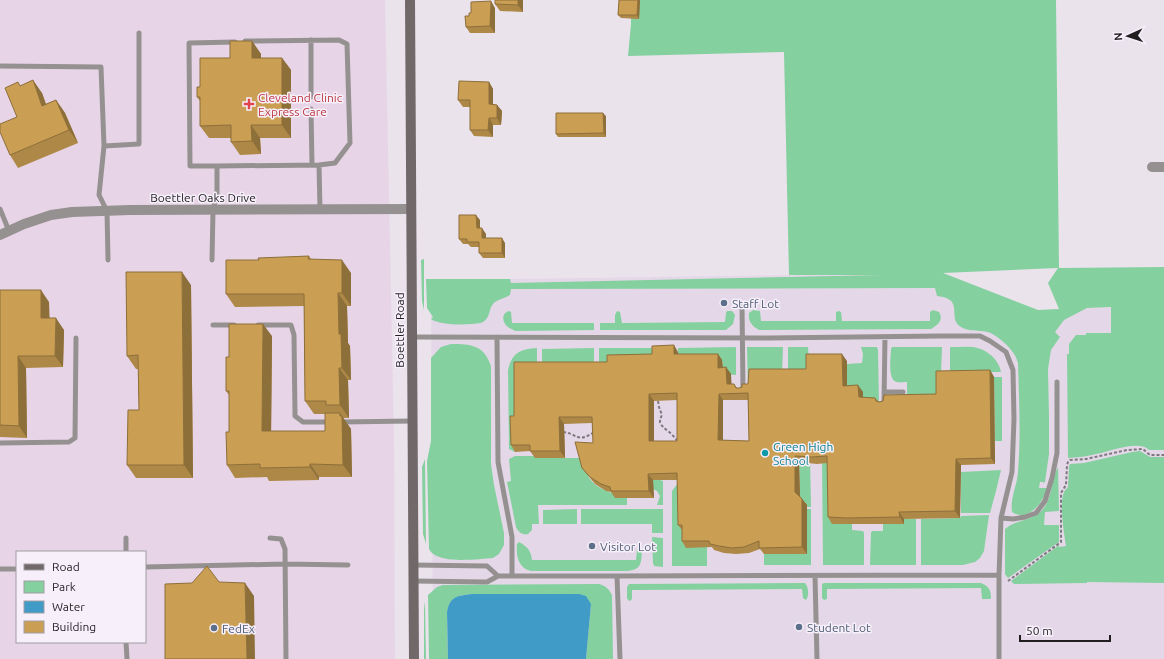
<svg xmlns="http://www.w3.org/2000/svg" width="1164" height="659" viewBox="0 0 1164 659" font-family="Ubuntu,sans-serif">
<rect width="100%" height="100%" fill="#eae3ec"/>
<path fill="#e7d5e7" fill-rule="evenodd" d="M0,0H385L394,439L395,659H0ZM17,552H145V642H17Z"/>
<path fill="#e4d8e8" d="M942,273L1038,310L1164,305V659H433L431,280Z"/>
<path fill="#85d09f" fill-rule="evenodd" d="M631,0H1056L1059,268L1164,267V450H1149C1139,439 1106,453 1092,455C1084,457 1076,457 1068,458L1067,354H1069V344L1076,335H1086V333H1111V307L1087,308L1064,320L1055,332L1060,337L1051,350L1048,369L1049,417V454L1045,482L1043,483V482H1040L1039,488H1047C1044,502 1028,523 1012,512C1010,498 1017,486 1018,472C1021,436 1019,399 1018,363C1017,360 1016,357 1014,354C1010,347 997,335 988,332C980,330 968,332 961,327C946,318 966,299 937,296L935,288L511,289L510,295C505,298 500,299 495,302C487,309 492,318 481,323C469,325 441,326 431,319L433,317L427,308L426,279H510L511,283L881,275H789L784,52L628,56L631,24ZM1058,268L1048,283L1059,309L1038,310L943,273Z
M424,259V310L422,301L421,260Z
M753,310L760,311L761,321H836V312L839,311L841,312L842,321H930V312L933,310L939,312C944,320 938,325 931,329L759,330C752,326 748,322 749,313Z
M509,311L511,312L512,323H594V330L515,331C514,330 509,328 508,327C502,323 501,313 509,311Z
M617,311L620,312L622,323L725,322L726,313L727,311H732L735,315L733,324L726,330H600V323H615V315Z
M451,344C471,344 484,345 491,366V464L494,485L504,533V545L499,554L493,558C478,559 437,565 429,549L427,461L431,441V358L441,347Z
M736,347V375L723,374L722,360L678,361V348Z
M747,347H783L782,375L748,391Z
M788,347H808L810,375H788Z
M861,347H877L878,350L879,404L847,392V364L862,363L863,354Z
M892,347H942L940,401L907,402V382C904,382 900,383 897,382C887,380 891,357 891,349Z
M950,347C966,347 979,344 992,356C997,361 1000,366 1001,372H990L950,377Z
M537,348V369L515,423V452L509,449L508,370C512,353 520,349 537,348Z
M594,348V368L542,369V349Z
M599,348H675L599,383Z
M994,377H1002V441H995Z
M1140,451L1150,457H1164V583L1087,582V583L1014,584L1011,581L1059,545V547L1066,546C1064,534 1059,503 1064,492C1065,490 1066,489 1068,487L1069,466L1070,464L1084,463L1132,452Z
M515,456H535V458H583C584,463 585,469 587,473C593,490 612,492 627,498V505H538L539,524H532V530L528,534C522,535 519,533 516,527L507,482L511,481L509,459Z
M810,457L811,507H800L799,458Z
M822,457H832V523L852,524V530L863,531L864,533V565H823Z
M425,459L426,544L423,534L422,467Z
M1058,467L1059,511L1045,512L1044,525H1059V542L1008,578L1005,574V529C1014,521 1026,521 1036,515C1053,505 1050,482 1058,467Z
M1001,470L996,491L990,513H961V472Z
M660,473V480L663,481V505H657L660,496L657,491L653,489V474Z
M678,483L686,547H707V566H672V491Z
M577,509V524H543V510Z
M581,509H663V533H652V524H581Z
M807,509H811V565H764V554H807Z
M989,515L984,551L980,558L975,562L963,565H921V519L960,518L961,516Z
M904,519H916V565H870L871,532L873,531H883V524L904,523Z
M652,537L663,538V567L654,566L653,563Z
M519,542C528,547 531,551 532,560H636L637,550L640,549L642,551C641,563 642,569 628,571H531C518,568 516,556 517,544Z
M805,583C809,587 809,597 806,600L803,598L802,589L632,590V599L630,601L628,600L627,598V587L629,584Z
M824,583H981C988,586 991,589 991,598L990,599H982L981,588L827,589V599L824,600L822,598V584Z
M599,584C606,586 609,589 612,595L613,659H586L591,604L472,594C457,596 450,596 447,613L448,659H429L428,595L437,587L443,585Z
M425,601L426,659H424V609Z"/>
<path fill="#409cc6" d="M472,594H579L586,596L591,604L586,659H448L447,612C450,596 457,596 472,594Z"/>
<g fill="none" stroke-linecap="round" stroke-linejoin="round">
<path stroke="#7d787e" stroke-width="2" stroke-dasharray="3 2" stroke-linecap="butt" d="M658,401L659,407L662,415C661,417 660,419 660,422C661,428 675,434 678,443
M563,432C577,433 577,444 594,432
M1008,581L1061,542V493L1066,485L1067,465L1068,462L1070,460L1086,459L1127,450L1143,449L1150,455H1164"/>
<path stroke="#969191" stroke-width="5" d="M311,40V97
M245,41L339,40L347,44L350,143L335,163L319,165L320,209
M0,66L101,67L104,146L99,195L107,211L108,260
M311,109L312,165
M104,146L139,144V33
M217,166L319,165
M0,209L9,231
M212,260L213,210L217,194V166H190L189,43L235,42
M742,305L743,390
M213,325H234
M258,325H291L294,335L295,416L303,422H332
M412,337L768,338L940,336H980L990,341L1006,352L1013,370L1014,419L1012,472L1001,518L999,575V659
M497,337L498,462L512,537V576
M885,392H903
M884,402L885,337
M340,422L413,421
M0,443L69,442L75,438L76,338
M1001,518L1013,519L1025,517L1036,513L1045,501L1052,478L1057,453V382
M126,538V552
M270,538L281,539L285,549L286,659
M413,565L487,566L498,576
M145,567L285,564L348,565
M0,569H17
M617,576L620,659
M815,576L817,659
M413,581L487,582L498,576H617L999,575
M126,642L127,659"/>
<path stroke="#969191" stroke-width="10" d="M1152,167H1164
M0,235L24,224L51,215L72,212L130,210L411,209"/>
<path stroke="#716869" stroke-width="10" d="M410,0L414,659"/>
</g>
<path fill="#ae8847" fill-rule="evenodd" d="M495,0H523V12L500,11L495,4Z
M619,0H640L639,19L621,18L618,15Z
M495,8V33H470L466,27L469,16L471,13Z
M252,41L261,54V58H282L291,70V138H260L261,154L240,155L231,142V138H209L200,126V101L197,97L230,58Z
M489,82L493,89V104L497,105L502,111L501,125H493V137L474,136L470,130V107H463L458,100Z
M21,86L42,93L46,104L56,100L65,113L78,143L18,168L10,155L17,117Z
M606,116V137H558L556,134Z
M480,220V228L486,234V238L505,243V258H483L479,253V247H471L468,244H463L459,239Z
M309,256L311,259L351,273V306H347L348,343L350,346L351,380H348L349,418H343L351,429L352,477H319V480L269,481L267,477L235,478L227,465L229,432V395L226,391L229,357L272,336L271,431H325V414H314L305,401L304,306L235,307L226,294L259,260Z
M191,285L193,478H136L127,465L139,410L138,369H136L127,356Z
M0,290L49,302V318L64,330L63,367L26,368L27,438L0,437Z
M678,352V354H718L722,360L723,368L726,367L731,374V384H734L737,388H739L748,384L806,369L847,361V386L863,392V398H875L879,402L936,394L990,370L994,377L995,464L961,465L960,518L904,519V524H832L828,517L827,463L817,464L799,462L800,496L807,505V554H764L760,549L749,553L736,554L724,553L714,550L712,547L686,548L682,541V530L678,525L677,480H653L654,498H615L611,492L606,491L595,484L582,468L593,443L592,423L564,424L565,458H535L530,451L515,452L511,445L514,416L607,362L652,354ZM677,400V441H654V401ZM723,400H748L749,441L723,440Z"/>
<path fill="#8d6f3a" d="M518,0H523V12L518,5Z
M638,0H640L639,19L637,15Z
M491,1L495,8V33L490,26Z
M252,41L261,54V70L252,58Z
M282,58L291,70V138L282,125Z
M33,80L42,93L51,119L42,106Z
M489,82L493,89V111L489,104Z
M56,100L65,113L78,143L69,130Z
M497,105L502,111L501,125L497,118Z
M603,113L606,116V137L604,133Z
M489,118L493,125V137L488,130Z
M251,125L260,138L261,154L252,141Z
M476,215L480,220V234L477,228Z
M482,228L486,234V244L482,238Z
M502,238L505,243V258L502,253Z
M342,260L351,273V306L342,293Z
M182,272L191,285L193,478L184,465Z
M41,290L49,302L50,330L41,318Z
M338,293L347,306L348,343L350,346L351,380L342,368L339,334Z
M56,318L64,330L63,367L55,356Z
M263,324L272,336L271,444L262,431Z
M674,345L678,352V361L674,354Z
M718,354L722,360L723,374L718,368Z
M842,354L847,361V392L843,386Z
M18,356L26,368L27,438L19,426Z
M726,367L731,374L732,391L727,384Z
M339,368L348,380L349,418L340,405Z
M990,370L994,377L995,464L991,458Z
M858,385L863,392V404L859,397Z
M649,394L654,401V448L649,441Z
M719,394L723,400V447L718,440Z
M340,413L351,429L352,477L343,465Z
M559,417L564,424L565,458L560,451Z
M795,456L799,462L800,498L795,492Z
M956,459L961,465L960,518L955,511Z
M310,464L319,477V480L310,467Z
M648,474L653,480L654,498L649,491Z
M802,499L807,505V554L802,547Z
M899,512L904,519V524L900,517Z
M245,583L254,596L255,659H247Z"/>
<path fill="#ca9e53" stroke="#8d6f3a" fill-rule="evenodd" d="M495,0H518V5L495,4Z
M619,0H638L637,15H618Z
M491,1L490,26L466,27L465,16H469V13H471V2Z
M230,41H252V58H282V125H251L252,141L231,142V125L200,126V97H197V87H200V58H230Z
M33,80L42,106L56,100L69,130L10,155L0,132V124L17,117L5,88L18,82L20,86Z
M459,81L489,82V104L497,105V118H489L488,130H470V100H458Z
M556,113H603L604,133L556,134Z
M459,215H476L477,228H482V238H502V253H479V242H467V239H459Z
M309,256L308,259L342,260V293H338L339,334H341L342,368H339L340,405H326V401H305L304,294H226V260H259L258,258Z
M126,272H182L184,465H127L128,410H139L138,355L127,356Z
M0,290H41V318H56L55,356H18L19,426L0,425Z
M229,324H263L262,431H325V413H340V416H342L343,465L310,464V467L260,468V464L227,465L226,432H229V391H226V357H229Z
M674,345V354H718V368L726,367L727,384H734L736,388H739L742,387V384H748L749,369H806V354H842L843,386L858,385L859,397L875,398L876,401L879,402L883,401L884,395L936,394V371L990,370L991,458L956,459L955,511L899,512L900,517L847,518L828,517L827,456L812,457L795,456V492L802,499V547L759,548V541L744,547L732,548L719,546L710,544L709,541H682V525H678L677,473L648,474L649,491H611L610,487L601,484L590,477L582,468L575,442L593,443L592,417H559L560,451H530V445H511L510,416H514V362H607V355L652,354V346ZM677,393V441H649V394ZM748,393L749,441L718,440L719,394Z
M207,566L219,582L245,583L247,659H165V584L192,583Z"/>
<path fill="#e0444e" stroke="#f7f0fa" stroke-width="1.5" d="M247 98h4v4h4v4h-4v4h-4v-4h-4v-4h4z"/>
<g fill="#5c6f8a" stroke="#f7f0fa" stroke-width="1.5">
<circle cx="724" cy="303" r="4"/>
<circle cx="592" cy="546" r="4"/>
<circle cx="799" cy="627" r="4"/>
<circle cx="214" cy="628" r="4"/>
</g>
<circle fill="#0f9aa8" stroke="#f7f0fa" stroke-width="1.5" cx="765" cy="453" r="4"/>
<g text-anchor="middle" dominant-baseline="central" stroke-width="3" stroke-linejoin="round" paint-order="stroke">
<g font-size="12" fill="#be3a42" stroke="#f7f0fa" text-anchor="start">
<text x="258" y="97">Cleveland Clinic<tspan x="258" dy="14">Express Care</tspan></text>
</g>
<g font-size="12" fill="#211e22" stroke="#f7f0fa">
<text x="203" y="197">Boettler Oaks Drive</text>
<text transform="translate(399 330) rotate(-90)">Boettler Road</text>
</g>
<g font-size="12" fill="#4e5e75" stroke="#f7f0fa" text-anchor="start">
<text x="732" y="303">Staff Lot</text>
<text x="600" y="546">Visitor Lot</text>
<text x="807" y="627">Student Lot</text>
<text x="222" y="628">FedEx</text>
</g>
<g font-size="12" fill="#0d838f" stroke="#f7f0fa" text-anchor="start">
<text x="773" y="446">Green High<tspan x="773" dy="14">School</tspan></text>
</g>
</g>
<rect x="16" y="551" width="130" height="92" fill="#f7f0fa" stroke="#a19ca4"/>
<rect x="24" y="564" width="20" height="6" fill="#716869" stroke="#a19ca4"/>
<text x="52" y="571" font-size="12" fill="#211e22">Road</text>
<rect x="24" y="581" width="20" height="12" fill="#85d09f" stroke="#a19ca4"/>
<text x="52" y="591" font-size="12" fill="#211e22">Park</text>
<rect x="24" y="601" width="20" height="12" fill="#409cc6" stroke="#a19ca4"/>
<text x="52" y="611" font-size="12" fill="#211e22">Water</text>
<rect x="24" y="621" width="20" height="12" fill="#ca9e53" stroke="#a19ca4"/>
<text x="52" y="631" font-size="12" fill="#211e22">Building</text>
<g transform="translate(1128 36) rotate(267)" stroke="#f7f0fa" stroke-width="3" paint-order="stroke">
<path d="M0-3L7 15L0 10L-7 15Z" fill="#211e22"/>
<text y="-6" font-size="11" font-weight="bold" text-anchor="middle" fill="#211e22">N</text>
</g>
<path d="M1020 635v6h90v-6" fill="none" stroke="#211e22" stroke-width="2"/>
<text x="1026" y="635" font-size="12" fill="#211e22" stroke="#f7f0fa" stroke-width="3" paint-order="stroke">50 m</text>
</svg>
